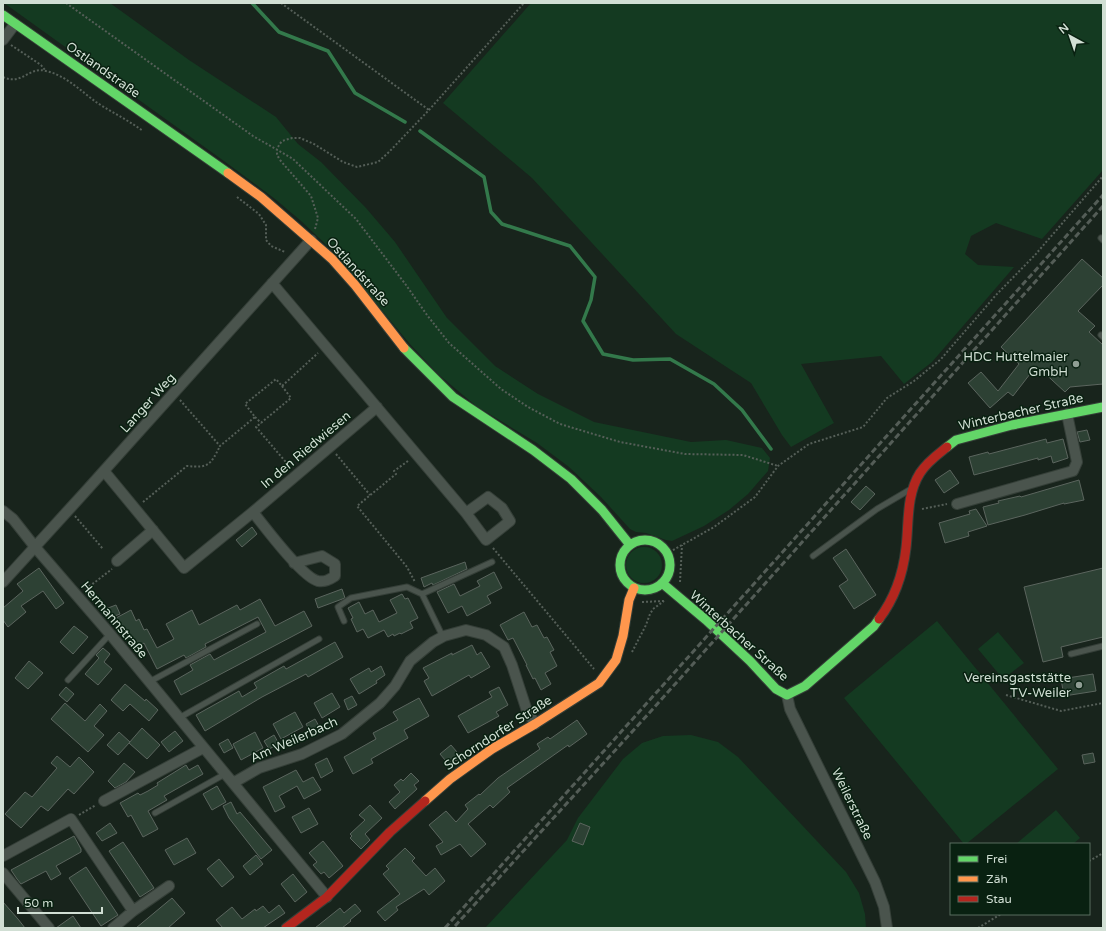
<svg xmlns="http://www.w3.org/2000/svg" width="1106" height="931" viewBox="0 0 1106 931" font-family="'Varela Round',sans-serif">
<rect width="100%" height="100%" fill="#18241c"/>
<path fill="#143a21" d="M4,3H110L189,60L276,117L298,144L321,162L366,208L395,242L447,318L495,366L538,394L594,422L691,442L726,440L762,448L770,458L768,471L748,494L729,510L704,526L672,541L666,540L646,533L636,532L630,529L601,497L569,467L537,443L476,406L438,374L409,343L334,252L300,220L275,199L224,161Z
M531,3H1103V170L1042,239L996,223L971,236L965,254L978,265L1014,267L932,362L904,384L881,356L801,364L834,423L791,447L782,435L751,383L676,334L532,178L443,103Z
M626 565a18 18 0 1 1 36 0a18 18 0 1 1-36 0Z
M937,621L1058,769L966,844H964L844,698Z
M998,632L1024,663L1003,679L978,649Z
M691,735L718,742L738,757L846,872L859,893L865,914L866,928H485L567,840L578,818L623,759L642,743L663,736Z
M1056,810L1080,838L1073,844H1016Z"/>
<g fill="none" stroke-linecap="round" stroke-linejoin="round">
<path stroke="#33794b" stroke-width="3.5" d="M252,3L279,32L328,51L355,93L405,122
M420,131L484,177L491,212L502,224L570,246L595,277L591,300L583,321L603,354L633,360L670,359L714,384L742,410L771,449"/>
</g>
<path fill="#2d4134" stroke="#5b655e" d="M1082,259L1103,278V285L1078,311L1095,326L1089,332L1103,345V384L1070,387L1065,392L1039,368L1032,376L1030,374L1013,396L1008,392L990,408L968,383L981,372L998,391L1019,364L1001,347Z
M1087,430L1090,440L1080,442L1077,432Z
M1046,439L1047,443L1063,439L1068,458L1053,463L1051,456L1038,460V458L974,475L969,457L988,452L989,454Z
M950,470L959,483L944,493L935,480Z
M1079,480L1084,500L1064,504V503L1025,515L988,525L983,507L999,503L998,501L1020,496L1021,497Z
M866,486L875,494L860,510L851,502Z
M976,509L987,526L968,532L969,536L945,543L939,523L970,514L969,511Z
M252,527L257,534L242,547L236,540Z
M846,549L876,595L854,609L839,586L848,580L833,558Z
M465,562L467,569L433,585L432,583L424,587L421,578Z
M39,568L64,603L56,609L43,591L21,606L26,612L8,627L3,620V608L23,591L17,584Z
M1103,568V637L1061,647L1063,657L1043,662L1024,587Z
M494,572L502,588L487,596L491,603L467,616L462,606L448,613L437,592L454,584L460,596L480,586L477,581Z
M342,589L345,598L318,608L315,599Z
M402,594L405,599L408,598L418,618L410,622L413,628L401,634L400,633L394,636L393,634L388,637L384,630L368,638L363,629L357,632L351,619L353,618L348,608L359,602L365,614L373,610L379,622L397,613L390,600Z
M260,599L275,626L304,611L312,626L181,695L174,681L193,670L190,665L210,654L214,660L266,632L258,617L205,644L206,647L186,658L184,655L157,669L144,643L137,647L131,636L129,638L123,627L121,629L116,618L131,610L136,621L139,619L144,630L147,629L157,648L174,639L166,624L192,610L199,625L237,605L240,610Z
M116,605L120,614L112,617L108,608Z
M524,612L532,627L537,625L544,638L547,637L554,650L550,652L557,666L545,673L551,684L541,690L535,678L533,679L526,665H527L513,638L508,640L500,625Z
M74,626L88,637L73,654L60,642Z
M335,642L343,657L308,677L306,674L262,697L205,731L196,715L239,691L242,697L257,688L254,683L284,666L286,669Z
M472,645L477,655L481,652L490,667L471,678L469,675L432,696L424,681L429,678L423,668L452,653V655Z
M103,648L110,654L104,662L112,669L98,685L85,674L99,658L96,655Z
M29,661L43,673L28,689L15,678Z
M381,666L385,675L376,681L377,683L359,694L350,679L369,668L371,672Z
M1093,674L1096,691L1064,696L1061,679Z
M125,684L145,701L146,699L158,710L149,721L130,704L123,711L111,700Z
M66,687L74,694L67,702L59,695Z
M499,687L508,705L496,712L499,716L468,733L458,716L492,697L489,692Z
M332,693L340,707L322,718L314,703Z
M352,696L357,705L348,710L344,700Z
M419,698L429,716L404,730L408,738L371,759L373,763L353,774L344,757L376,739L373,733L398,720L393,712Z
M65,703L85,721L100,704L107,711L94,726L104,735L88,752L51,719Z
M295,712L303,727L281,739L273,724Z
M315,719L320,728L311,733L306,724Z
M577,720L587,734L569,747L568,745L507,788L510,792L493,808L490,805L468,824L486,844L471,857L460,844L441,855L436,846L443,842L429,825L446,811L456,822L468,809L465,805L479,794L480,795L498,778L540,749L537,744L548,737L550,739Z
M142,728L160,745L147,759L129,743Z
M175,731L183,741L169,752L161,742Z
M119,732L130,742L118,755L107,745Z
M255,732L263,748L241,760L233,744Z
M274,735L279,744L269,749L264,741Z
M228,739L233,748L224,753L219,744Z
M451,745L463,759L460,761L456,760L450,766L440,754Z
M1093,753L1095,762L1084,764L1082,755Z
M57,756L70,767L79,757L94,772L74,794L68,789L48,811L41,806L21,828L5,814L25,792L32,797L57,768L51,763Z
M327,758L333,771L321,778L315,764Z
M124,763L135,772L126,782L115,788L108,781Z
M186,765L189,770L198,765L203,774L164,796L167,800L148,811L158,829L143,837L131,815L128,817L120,803L138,793L140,795L148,791L158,785L157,783Z
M296,770L303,782L313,777L321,790L304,799L297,786L279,796L285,807L275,812L263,787Z
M411,773L419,781L414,785L417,789L395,809L389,802L400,792L394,785L401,779L403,781Z
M217,786L226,802L212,810L203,794Z
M231,802L237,814L240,812L272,850L261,859L229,818L223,806Z
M370,805L382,818L365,834L370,840L361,849L350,838L352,836L350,834L365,820L359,815Z
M309,808L318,824L301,833L292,817Z
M110,823L117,833L102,841L96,833Z
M580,823L590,827L583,845L572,841Z
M74,836L81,849V852L56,866L61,874L51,880L46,871L21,884L17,879L11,870Z
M187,838L196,853L174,865L165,850Z
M323,841L343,866L329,878L324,872L321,874L313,865L317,862L309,853Z
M123,842L154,888L140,897L109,851Z
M405,848L415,858L412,861L426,876L435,868L445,881L429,895L424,889L396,907L398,910L385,921L377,912L400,894L383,874L389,869L386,866Z
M256,855L263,864L250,875L243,866Z
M219,859L234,877L222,887L207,869Z
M86,867L118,915L101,926L69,878Z
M293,874L307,892L295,902L281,884Z
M172,898L185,913L168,928H136Z
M3,902L18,919L25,928H3Z
M355,904L361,911L350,920L351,921L342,928H315L340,908L344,913Z
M279,905L285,913L263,928H223L216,920L232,907L242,919L255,909L256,911L263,906L269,913Z
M73,916L81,928H56Z"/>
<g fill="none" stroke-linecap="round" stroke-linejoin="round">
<g stroke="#353f38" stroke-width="7">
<path id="lane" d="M1101,238L1103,240
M1101,335L1103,337
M813,556L877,509L911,489
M422,594L492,562
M344,621L338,607L351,598L407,587L422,594L443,637
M1071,654L1103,646
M68,680L110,634
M149,682L257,624
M179,718L319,639
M155,813L225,774"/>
</g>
<g stroke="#353f38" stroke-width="12">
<path id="street" d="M3,40L15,24
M272,283L466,513L486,540L510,521L502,508L488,497L466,513
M104,471L184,568L253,512L377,407
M957,504L1073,471L1077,462L1067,414
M3,511L13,519L35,547L110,634L327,897
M253,512C264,526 303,578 318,581C325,582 329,580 335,576V564L322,556L294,563
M117,561L153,530
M3,582L84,493L311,240
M787,695L790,709L875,882L884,907L887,928
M233,783L259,768L302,754L342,734L380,703L395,686L410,661L433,642L444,636L466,630L486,635L504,647L512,665L526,708L535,724
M104,801L203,748
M3,856L71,819L133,911
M3,873L49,928
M113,928L133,911L169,886"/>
</g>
<g stroke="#353f38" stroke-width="11">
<path id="fast" d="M3,15L228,173
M404,348L453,397L533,450L571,479L602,510L630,545
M947,447L956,440L1012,425L1103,407
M620 565a25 25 0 1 1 50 0a25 25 0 1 1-50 0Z
M662,583L706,620L750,661L776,689L787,695L805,686L874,626L879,619"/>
</g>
<g stroke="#353f38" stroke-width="11">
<path id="slow" d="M228,173L261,197L332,259L355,285L404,348
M425,801L450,779L492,749L535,724L599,683L616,660L623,636L629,600L634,588"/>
</g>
<g stroke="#353f38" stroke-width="11">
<path id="jam" d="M879,619C895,598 903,574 906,548C909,523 906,495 920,473C927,462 937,455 947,447
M286,928L327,897L390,832L425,801"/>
</g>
<path stroke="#555f58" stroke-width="2" stroke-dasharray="2 2" stroke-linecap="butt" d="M66,3L253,136L293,159L356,219L406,285L427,315L449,343L501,389L528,407L560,424L620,442L685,454L743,455L778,466
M281,3L429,110
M11,45L41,65L45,70
M3,77C22,86 29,66 46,71C65,75 81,91 96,102C111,112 128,120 143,131
M237,197L259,214L266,225V240L271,246L285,252
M315,229L318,218L311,196L280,160C275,152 276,149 282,141L292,138H300L314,144L343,162L357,167L378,162L389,152L429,110L524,3
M282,386L291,398L256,427L290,467
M180,400L220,446L255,417L245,404L276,379L282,386L318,353
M255,417L261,423
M336,454L370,495
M408,461L394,471L396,474L357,506L407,567L415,582
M143,502L187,466C208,468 210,466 220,446
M922,509L947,504
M75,516L103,549
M493,548L594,669
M666,554L714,527L755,497L778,466L809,444L863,427L887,398L914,381L941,359L996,295L1035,255L1103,176
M680,582L682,545
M86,589L112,569
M642,602L664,601
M632,652L646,625L650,614L653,609L664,601
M1006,695L1061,711L1103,703
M79,815L96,805
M1089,861L1103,853
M978,928L1001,914"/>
<use href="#lane" stroke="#4a544d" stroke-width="5"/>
<use href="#street" stroke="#4a544d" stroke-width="10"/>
<use href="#fast" stroke="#63d668" stroke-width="9"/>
<use href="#slow" stroke="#ff974d" stroke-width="9"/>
<use href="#jam" stroke="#b3261e" stroke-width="9"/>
<path stroke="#545d57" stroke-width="3" stroke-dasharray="6 3" stroke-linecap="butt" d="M455,926L651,711L1103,206
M445,928L1103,195"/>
</g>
<g fill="#909e94" stroke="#092111" stroke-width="1.5">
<circle cx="1076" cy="364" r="4"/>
<circle cx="1079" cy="685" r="4"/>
</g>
<g text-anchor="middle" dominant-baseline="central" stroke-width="3" stroke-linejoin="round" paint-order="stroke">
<g font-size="13" fill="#d1dfd4" stroke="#092111">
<text transform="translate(103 70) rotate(35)">Ostlandstraße</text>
<text transform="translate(358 272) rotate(48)">Ostlandstraße</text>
<text transform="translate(148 403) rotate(-48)">Langer Weg</text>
<text transform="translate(1021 412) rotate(-13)">Winterbacher Straße</text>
<text transform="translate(306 450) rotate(-40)">In den Riedwiesen</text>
<text transform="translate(114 620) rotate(50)">Hermannstraße</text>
<text transform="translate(739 636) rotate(42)">Winterbacher Straße</text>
<text transform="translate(498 733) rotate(-33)">Schorndorfer Straße</text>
<text transform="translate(294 740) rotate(-24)">Am Weilerbach</text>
<text transform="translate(852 804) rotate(64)">Weilerstraße</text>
</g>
<g font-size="13" fill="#d1dfd4" stroke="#092111" text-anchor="end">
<text x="1068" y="357">HDC Huttelmaier<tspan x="1068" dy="15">GmbH</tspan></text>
<text x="1071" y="678">Vereinsgaststätte<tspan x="1071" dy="15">TV-Weiler</tspan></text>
</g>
</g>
<rect width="1106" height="931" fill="none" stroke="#d1dfd4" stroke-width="8"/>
<rect x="950" y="843" width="140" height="72" fill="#092111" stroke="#596d5f"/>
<rect x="958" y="856" width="20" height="6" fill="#63d668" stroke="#596d5f"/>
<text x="986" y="863" font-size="12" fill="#d1dfd4">Frei</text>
<rect x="958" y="876" width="20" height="6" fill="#ff974d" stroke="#596d5f"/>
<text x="986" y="883" font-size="12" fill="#d1dfd4">Zäh</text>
<rect x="958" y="896" width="20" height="6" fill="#b3261e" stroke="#596d5f"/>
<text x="986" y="903" font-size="12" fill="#d1dfd4">Stau</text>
<g transform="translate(1070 36) rotate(320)" stroke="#092111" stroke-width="3" paint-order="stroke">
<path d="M0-3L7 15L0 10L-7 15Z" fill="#d1dfd4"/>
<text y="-6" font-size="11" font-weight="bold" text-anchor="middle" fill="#d1dfd4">N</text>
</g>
<path d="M18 907v6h84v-6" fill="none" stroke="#d1dfd4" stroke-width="2"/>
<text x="24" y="907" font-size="12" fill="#d1dfd4" stroke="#092111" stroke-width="3" paint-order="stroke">50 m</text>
</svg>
